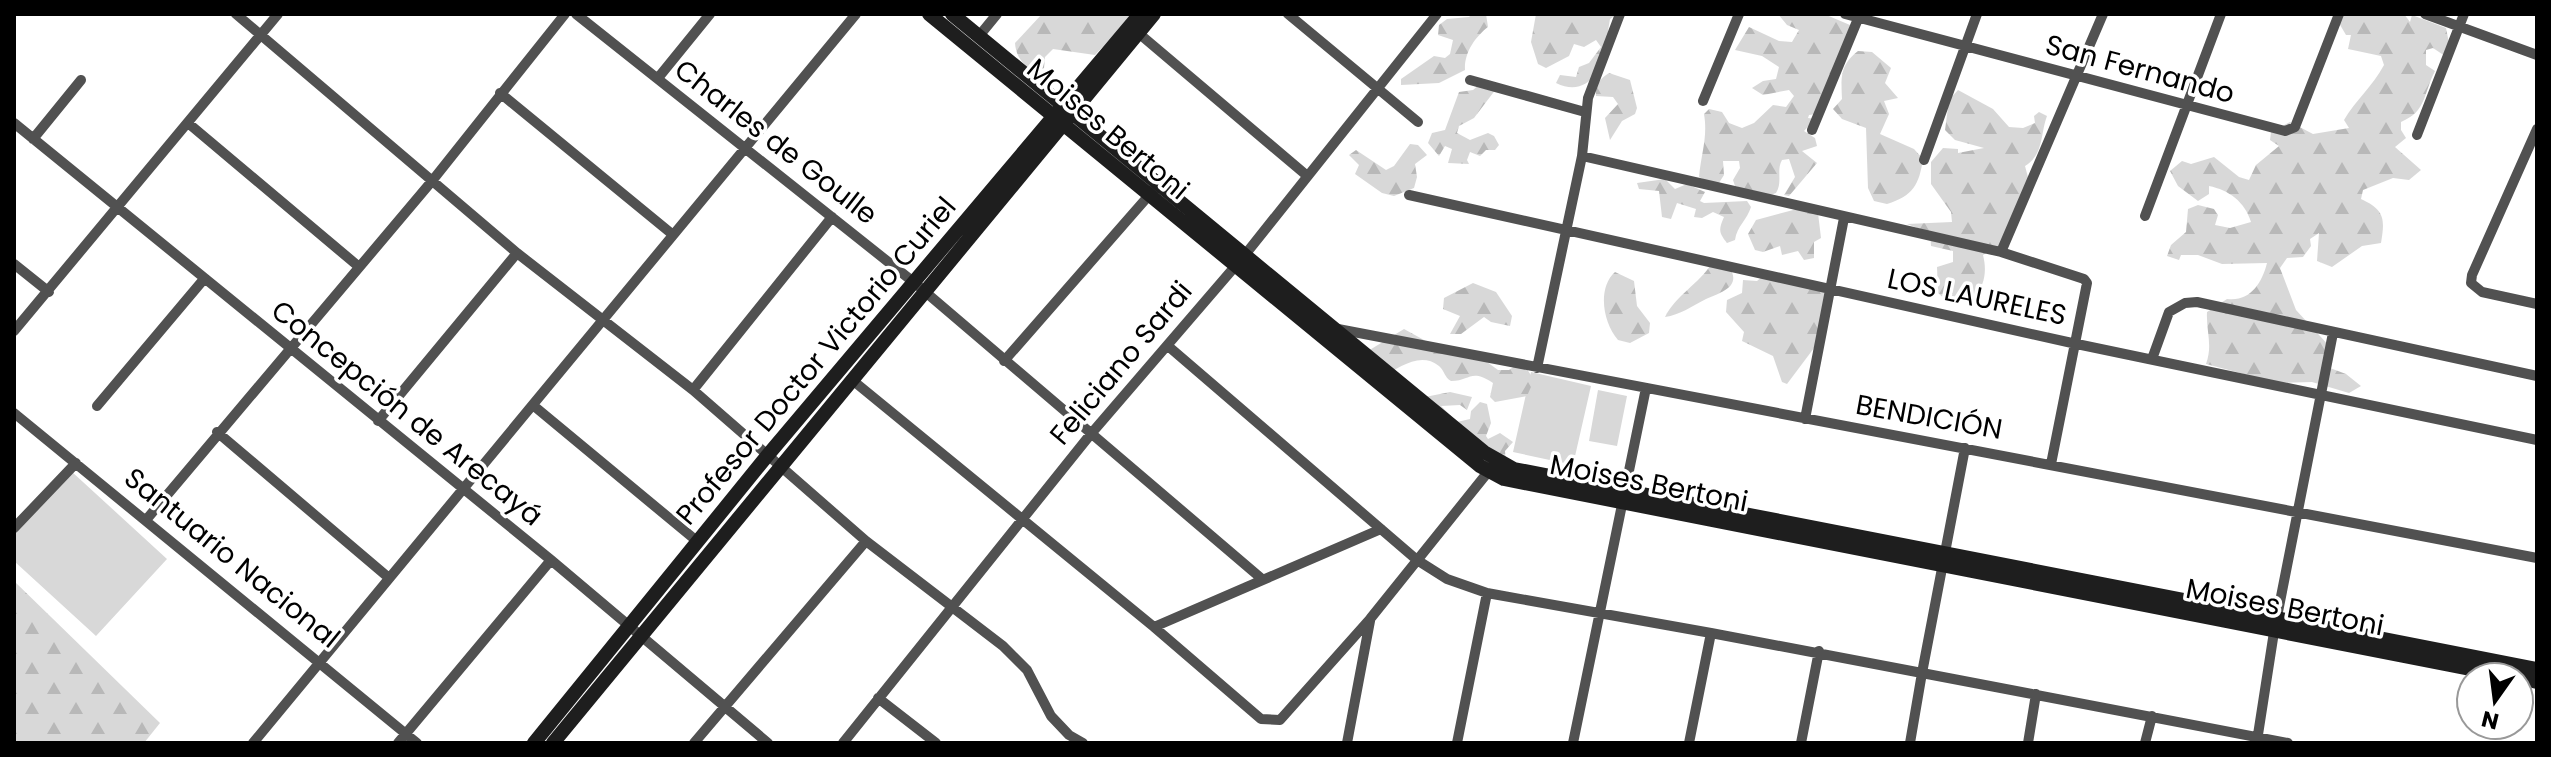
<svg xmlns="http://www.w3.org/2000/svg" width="2551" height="757" viewBox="0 0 2551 757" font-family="Poppins,sans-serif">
<defs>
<pattern id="forest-firs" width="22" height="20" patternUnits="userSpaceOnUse" patternTransform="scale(2)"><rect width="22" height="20" fill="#d8d8d8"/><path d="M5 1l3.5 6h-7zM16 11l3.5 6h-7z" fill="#b8b8b8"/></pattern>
</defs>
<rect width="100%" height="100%" fill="#fff"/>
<path fill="#d8d8d8" d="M1531,372L1591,386L1573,465L1513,452Z
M1598,390L1627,396L1617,446L1589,441Z
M71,471L167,559L96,636L14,561V533Z"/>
<path fill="url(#forest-firs)" d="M1042,14H1128L1130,18L1095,55L1053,49L1045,57L1044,68L1035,72C1023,65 1016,57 1015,43Z
M1472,14H1486L1488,27C1475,37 1464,53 1465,70L1439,83L1401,85V79L1434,56L1445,58L1450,54L1453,40L1438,35L1439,25L1447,19L1469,17Z
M1536,14H1617L1610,19L1608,31L1613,44C1601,70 1587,98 1556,83L1560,75L1576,77L1579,67L1589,63L1601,47L1596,40L1584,47L1574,44L1569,56L1546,68L1538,64L1531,42Z
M1778,14H1824L1850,25L1824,113L1809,115L1808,118L1815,119L1804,131L1815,138L1817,146L1802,151L1817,163L1789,196L1784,195L1795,177L1789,159L1782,160C1776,170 1783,182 1776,193L1768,196L1735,186L1733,180L1740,168L1739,161H1723L1724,175L1717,186L1699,177C1701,154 1708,137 1704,114L1709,109L1722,112L1729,123L1742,128L1754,123L1773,105L1786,107L1794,96L1789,90L1763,95L1752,88L1763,81L1776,79L1779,67L1762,56L1735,50L1749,27L1779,41L1792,42L1799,30L1787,25Z
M2339,14H2404L2410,22L2412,15L2446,28L2450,48L2445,56L2433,48L2426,50V65L2435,71C2423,94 2427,111 2401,122V130L2406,138L2395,147L2421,170L2409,180L2393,178L2363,190L2361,199C2385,210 2385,219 2381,243L2362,246L2332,267L2317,261L2319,233L2310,239L2311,246L2303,257L2287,258L2280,268L2296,310L2332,349L2330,368L2346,374L2361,386L2349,393L2312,382L2278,383L2206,364C2213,345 2206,332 2207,312L2227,299C2250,302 2262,283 2267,263L2222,264L2198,255H2181L2179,260L2167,256L2171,245L2186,232L2188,209L2198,205L2214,209L2218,215L2215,225L2230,228L2251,222C2245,202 2229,190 2209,186V194L2198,201L2178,186L2170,171L2182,161L2191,164L2214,157L2239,177L2249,180L2256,165L2279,146L2270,140L2271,132L2290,122L2313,134L2349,128L2344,120C2355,101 2373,86 2384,65L2381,56L2348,49L2351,35H2346L2336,18Z
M1858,51L1872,52L1891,68L1885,83L1898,98L1884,101L1889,114L1880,134L1914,149L1923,159C1919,185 1913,196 1887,204L1874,201L1868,188L1866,128L1842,119L1833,109L1842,99C1841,77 1840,65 1858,51Z
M1609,73L1630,80L1637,108L1635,114L1622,121L1610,140L1605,118L1618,104L1613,97L1596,96C1595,84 1600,79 1609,73Z
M1480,84L1496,89L1474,118L1459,126L1457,133L1470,140L1488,133L1494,136L1499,145L1495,150H1486L1480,156L1470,152L1467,160L1469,164L1448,163L1452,149L1445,146L1439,156L1428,143L1432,133L1445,130L1459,92L1473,90Z
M1958,90L1993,109L2009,127L2023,128L2035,123L2034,116L2039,112L2047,116C2040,135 2044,154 2025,166L2029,181L2003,244L1983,255C1987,271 1985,285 1974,298L1963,296L1949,303L1938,293L1937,267L1953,262V251L1931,246L1930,233L1907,224L1952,222L1951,212L1931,184V162L1943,148L1958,149V153L1984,148L1955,140L1945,130L1949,100Z
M1410,144L1418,145L1427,155L1415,164L1417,177L1414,188L1394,196L1382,193L1355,174L1359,165L1349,155L1356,150L1386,170L1394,166Z
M1665,179L1675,189L1687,184L1705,192L1700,201L1704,203L1747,201L1751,207C1747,220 1737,226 1735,240L1727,243C1718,232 1719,229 1724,217L1713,212L1702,218L1694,217L1696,209L1677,203L1671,219L1662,217L1659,191L1639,189L1637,183Z
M1797,209L1818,213L1821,238L1814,242V258L1804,260L1798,251L1782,255L1780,246L1763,252L1755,250L1748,234L1756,220Z
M1712,263L1728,265C1743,286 1723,292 1706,299C1692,306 1680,315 1665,317C1676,295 1699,284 1712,263Z
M1615,272L1634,281L1637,306L1650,323L1649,333L1630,343L1618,340C1603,323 1597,288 1615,272Z
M1762,277L1825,288L1831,301L1814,348L1787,384L1782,382L1773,356L1742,341L1744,332L1726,312L1727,300L1742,293L1743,280L1757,281Z
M1473,283L1496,292L1512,316L1510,326L1491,322L1484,317L1461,334H1450L1460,316L1443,309L1444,298Z
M1404,329L1433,345L1487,362L1498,370H1509L1518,364L1525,366L1534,380L1527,396L1495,402L1490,397L1493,383C1470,368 1471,381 1451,381C1444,377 1445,371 1439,366C1420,351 1399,368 1382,377L1368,351Z
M1450,392L1472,397L1467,410L1460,405L1441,406L1457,422L1470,419L1471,411L1480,402L1487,404L1491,423L1486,436L1488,439L1500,433L1513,442L1505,451L1506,463L1425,397Z
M14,581L160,723L144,743H14Z"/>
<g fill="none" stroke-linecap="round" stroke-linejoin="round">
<path stroke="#515151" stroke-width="10" d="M236,14L517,253L693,390L866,541L1003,646L1027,670L1051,716L1069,735L1083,743
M576,14L916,284L1262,579
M1288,14L1418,122
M1845,14L2285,131L2295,127L2339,14
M2425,14L2537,55
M1136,31L1305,174
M979,36L997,14
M658,78L710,14
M1470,80L1585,112
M500,93L672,234
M1703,101L1739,14
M14,123L551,560L768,743
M188,123L358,266
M2537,129L2472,275L2471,283L2482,292L2537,304
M1812,130L1860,14
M2417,135L2464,14
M33,139L81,80
M1582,156L2001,252L2084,279L2087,283L2051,464
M1924,160L1977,14
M1409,195L2072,343L2537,440
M2145,216L2221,14
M2001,252L2103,14
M14,264L49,292
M1338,329L2537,558
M14,331L278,14
M1168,346L1417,560L1447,579L1487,593L1711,633
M2152,359L2169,312L2185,303L2197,302L2537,376
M1004,361L1158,185
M1537,368L1582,156L1588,98L1620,14
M851,379L1154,627L1261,719L1280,720L1370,619L1492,467
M693,390L832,217
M97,406L204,279
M534,406L698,542
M14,413L417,743
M1805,419L1844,218
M378,421L517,253
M217,432L389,578
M146,520L432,181L565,14
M14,528L76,463
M1154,627L1381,529
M878,698L936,743
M2257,741L2274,632L2333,333
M253,743L856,14
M398,743L551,560
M694,743L866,541
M843,743L1090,435L1244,256L1437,14
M1347,743L1370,621
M1457,743L1487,593
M1573,743L1646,388
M1689,743L1711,633L1922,673L1965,448
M1801,743L1819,651
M1910,743L1922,673L2288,743
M2028,743L2036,694
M2145,743L2152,716"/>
<path stroke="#1e1e1e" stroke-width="14" d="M929,14L1480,466L1504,479L2511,677
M952,14L1484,452L1514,469L2537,669
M2519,678L2537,682
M534,743L767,456L1140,14
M553,743L1154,14"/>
</g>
<g text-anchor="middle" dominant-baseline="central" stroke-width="7" stroke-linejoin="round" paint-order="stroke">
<g font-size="28" fill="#000" stroke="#fff">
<text transform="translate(2140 69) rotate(15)">San Fernando</text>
<text transform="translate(1108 129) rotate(40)">Moises Bertoni</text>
<text transform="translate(776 142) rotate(38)">Charles de Goulle</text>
<text transform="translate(1977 297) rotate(12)">LOS LAURELES</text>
<text transform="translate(816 361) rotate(-50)">Profesor Doctor Victorio Curiel</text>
<text transform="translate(1121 363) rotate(-50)">Feliciano Sardi</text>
<text transform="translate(407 413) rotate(39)">Concepción de Arecayá</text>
<text transform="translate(1929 417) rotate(10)">BENDICIÓN</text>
<text transform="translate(1649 483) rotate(11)">Moises Bertoni</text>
<text transform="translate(232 558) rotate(39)">Santuario Nacional</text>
<text transform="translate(2285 607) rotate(11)">Moises Bertoni</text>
</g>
</g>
<rect width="2551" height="757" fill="none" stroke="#000000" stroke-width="32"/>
<g transform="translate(2495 701) rotate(194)"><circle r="38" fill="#ffffff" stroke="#999999" stroke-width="2"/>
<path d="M0-6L14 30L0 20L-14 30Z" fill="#000000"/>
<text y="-12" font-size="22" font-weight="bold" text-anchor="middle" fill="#000000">N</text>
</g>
</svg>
